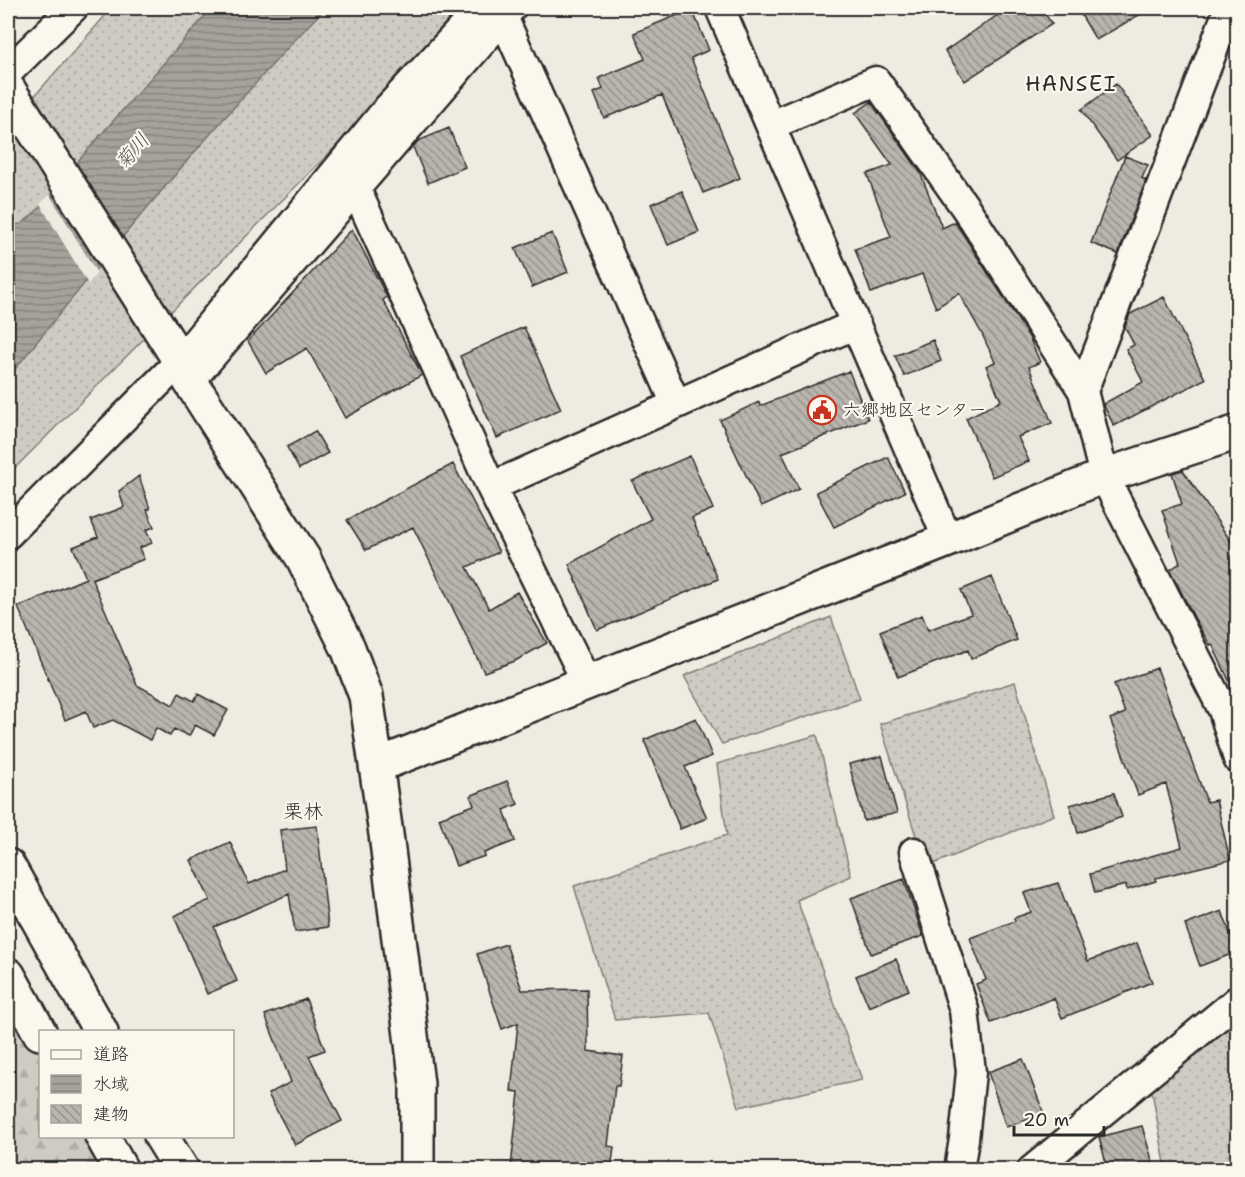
<svg xmlns="http://www.w3.org/2000/svg" width="1245" height="1177" viewBox="0 0 1245 1177" font-family="'Shantell Sans','Klee One',sans-serif">
<defs>
<pattern id="grass-dots" width="8" height="8" patternUnits="userSpaceOnUse" patternTransform="scale(1.5)"><rect width="8" height="8" fill="#cecbc2"/><path d="M2 2h.1M6 6h.1" fill="none" stroke="#b1aea7" stroke-width="1.8" stroke-linecap="round"/></pattern>
<pattern id="forest-firs" width="22" height="20" patternUnits="userSpaceOnUse" patternTransform="scale(1.5)"><rect width="22" height="20" fill="#cecbc2"/><path d="M5 1l3.5 6h-7zM16 11l3.5 6h-7z" fill="#b1aea7"/></pattern>
<pattern id="water-rules" width="6" height="5" patternUnits="userSpaceOnUse" patternTransform="scale(1.5)"><rect width="6" height="5" fill="#a4a29a"/><path d="M0 2.5h6" fill="none" stroke="#86847e"/></pattern>
<pattern id="building-back-hatch" width="6" height="6" patternUnits="userSpaceOnUse" patternTransform="scale(1.5)"><rect width="6" height="6" fill="#b8b5ae"/><path d="M-1 5l2 2M0 0l6 6M5-1l2 2" fill="none" stroke="#96938e"/></pattern>
</defs>
<rect width="100%" height="100%" fill="#eeebe0"/>
<filter id="ink" filterUnits="userSpaceOnUse"><feTurbulence type="fractalNoise" baseFrequency=".0167" numOctaves="2"/><feDisplacementMap in="SourceGraphic" scale="12" xChannelSelector="R" yChannelSelector="G"/><feConvolveMatrix kernelMatrix="1 2 1 2 8 2 1 2 1" color-interpolation-filters="sRGB"/></filter>
<g filter="url(#ink)">
<path fill="url(#grass-dots)" stroke="#7c7b76" stroke-width="1.5" d="M112,8H474L8,475V126Z
M831,617L860,699L722,744L684,676Z
M1015,682L1054,815L926,867L880,724Z
M817,735L851,876L797,900L862,1080L739,1107L709,1013L615,1020L574,886L727,835L717,764Z
M1237,1020V1169H1166L1151,1086Z"/>
<path fill="url(#forest-firs)" stroke="#7c7b76" stroke-width="1.5" d="M8,998L40,1053V1136L91,1137L111,1169H8Z"/>
<path fill="url(#water-rules)" stroke="#74726e" stroke-width="1.5" d="M212,8H325C213,126 109,251 8,378V229L11,225L22,224L66,184L79,160Z"/>
<path fill="#eeebe0" d="M50,195L97,273L88,284L40,204Z"/>
<path fill="url(#building-back-hatch)" stroke="#2b2b2b" stroke-width="1.5" d="M1008,8H1041L1052,24L965,81L945,51Z
M1077,8H1151L1096,40Z
M692,9L709,50L691,58L740,178L703,193L662,95L604,118L594,93L603,89L599,78L645,59L634,33Z
M1116,84L1153,135L1117,160L1081,110Z
M871,102L920,172L942,228L955,222L1029,337L1040,362L1029,367L1052,423L1018,437L1029,461L992,477L966,418L1001,401L986,366L995,362L982,334L959,293L936,308L922,274L871,293L855,249L891,237L867,174L892,165L855,113Z
M449,128L465,167L428,183L413,147L418,141Z
M1125,156L1148,165L1142,178L1146,180L1118,254L1091,243Z
M682,191L699,232L668,245L651,204Z
M352,229L387,297L383,300L422,375L345,418L307,348L266,373L248,341Z
M552,233L568,272L532,287L515,248Z
M1164,297L1205,379L1114,426L1103,404L1143,382L1126,349L1134,345L1125,327L1130,314Z
M524,327L561,409L497,438L460,356Z
M933,340L941,361L904,376L895,356Z
M849,371L868,419L782,453L799,489L761,507L720,420L759,402L760,406Z
M315,431L328,453L299,469L287,447Z
M690,456L713,509L692,518L718,579L597,630L569,564L651,519L632,481Z
M888,457L905,492L834,527L816,492Z
M453,464L499,552L467,567L489,609L517,592L547,643L515,661L484,672L413,527L366,550L347,520Z
M1183,470L1238,552V700L1212,644L1210,645L1195,619L1170,570L1180,563L1162,510L1182,504L1172,473Z
M139,476L150,509L147,510L154,527L146,530L152,543L139,548L144,559L92,579L137,685L173,705L179,693L194,701L198,694L228,710L214,735L195,725L189,736L174,729L170,736L156,728L150,740L113,720L93,728L86,711L65,720L18,607L86,578L73,547L98,537L91,520L124,507L119,491Z
M992,577L1017,640L971,659L968,650L898,677L880,631L922,615L928,630L971,614L961,590Z
M1157,668L1207,802L1216,800L1230,860L1156,878V881L1127,890L1126,885L1095,893L1090,874L1182,847L1166,784L1138,795L1110,719L1125,713L1114,684Z
M696,718L712,756L685,767L707,818L680,829L644,740Z
M882,756L897,813L864,821L849,764Z
M507,781L518,804L504,810L515,841L484,853L485,856L456,866L439,818L474,805L470,796Z
M1114,793L1122,817L1078,833L1070,805Z
M317,826L328,927L295,932L289,894L214,927L237,981L207,994L174,916L210,900L191,860L230,842L249,884L285,869L280,830Z
M904,879L923,936L871,954L851,898Z
M1058,883L1088,961L1137,943L1152,982L1062,1018L1054,998L991,1023L976,984L986,980L970,938L1015,921L1014,918L1031,912L1024,893Z
M1222,911L1237,952L1200,966L1185,925Z
M506,944L522,990L587,989L588,1051L623,1056L619,1086H615L608,1146L614,1147L611,1170H538L511,1167L519,1092L511,1091L518,1023L502,1029L477,954Z
M896,959L909,990L869,1007L856,976Z
M306,999L325,1050L309,1056L342,1121L295,1145L268,1094L291,1082L265,1015Z
M1023,1059L1044,1114L1006,1127L988,1072Z
M1142,1126L1155,1170H1108L1099,1137Z"/>
<g fill="none" stroke-linecap="round" stroke-linejoin="round">
<g stroke="#2b2b2b" stroke-width="33">
<path id="street" d="M720,8L948,540
M503,17L676,404
M8,72L73,8
M771,125L876,81L967,210L1083,391L1104,476L1223,710L1238,759
M355,187L491,487L587,683
M190,381L511,8
M1083,391L1229,8
M491,487L856,324
M8,534L180,361L388,108L481,8
M914,852L964,1010L971,1072L964,1139L959,1170
M1032,1170L1238,1000"/>
</g>
<g stroke="#2b2b2b" stroke-width="38">
<path id="secondary" d="M8,89L180,361L190,381L303,558L348,648L366,696L386,834L417,1084V1170
M376,766L948,540L1104,476L1238,432"/>
</g>
<g stroke="#2b2b2b" stroke-width="38">
<path id="highway" d="M8,866L101,1032
M8,975L40,1033
M102,1136L121,1170
M161,1136L182,1170"/>
</g>
<use href="#street" stroke="#fbf7ec" stroke-width="28"/>
<use href="#secondary" stroke="#fbf7ec" stroke-width="33"/>
<use href="#highway" stroke="#fbf7ec" stroke-width="33"/>
</g>
</g>
<defs>
<g id="civic-ring" transform="scale(1.5)"><circle r="9.5" fill="#fbf7ec" stroke="#c8321e" stroke-width="1.5"/><path d="M-.6-6.5H3V-4.5H.6V-3L4-1V1h2V6H-6V1h2V-1L-.6-3ZM-1.2 2.5V6h2.4V2.5Z" fill="#c8321e"/></g>
</defs>
<g fill-rule="evenodd">
<use href="#civic-ring" x="822" y="410"/>
</g>
<g text-anchor="middle" dominant-baseline="central" stroke-width="4.5" stroke-linejoin="round" paint-order="stroke">
<g font-size="18" fill="#2b2b2b" stroke="#fbf7ec" text-anchor="start">
<text x="843" y="410">六郷地区センター</text>
</g>
<g font-size="20" font-style="italic" fill="#555552" stroke="#fbf7ec">
<text transform="translate(132 151) rotate(-49)">菊川</text>
</g>
<g font-size="20" fill="#2b2b2b" stroke="#fbf7ec">
<text x="303" y="811">栗林</text>
</g>
<g font-size="21" letter-spacing="1.5" fill="#2b2b2b" stroke="#fbf7ec">
<text x="1071" y="84">HANSEI</text>
</g>
</g>
<rect width="1245" height="1177" fill="none" stroke="#fbf7ec" stroke-width="30"/>
<rect x="15" y="15" width="1215" height="1147" fill="none" stroke="#2b2b2b" stroke-width="2" filter="url(#ink)"/>
<rect x="39" y="1030" width="195" height="108" fill="#fbf7ec" stroke="#a8a59f" stroke-width="1.5"/>
<rect x="51" y="1050" width="30" height="9" fill="#fbf7ec" stroke="#a8a59f" stroke-width="1.5"/>
<text x="93" y="1060" font-size="18" fill="#2b2b2b">道路</text>
<rect x="51" y="1075" width="30" height="18" fill="url(#water-rules)" stroke="#a8a59f" stroke-width="1.5"/>
<text x="93" y="1090" font-size="18" fill="#2b2b2b">水域</text>
<rect x="51" y="1105" width="30" height="18" fill="url(#building-back-hatch)" stroke="#a8a59f" stroke-width="1.5"/>
<text x="93" y="1120" font-size="18" fill="#2b2b2b">建物</text>
<path d="M1014 1126v9h90v-9" fill="none" stroke="#2b2b2b" stroke-width="3"/>
<text x="1023" y="1126" font-size="18" fill="#2b2b2b" stroke="#fbf7ec" stroke-width="4.5" paint-order="stroke">20 m</text>
</svg>
